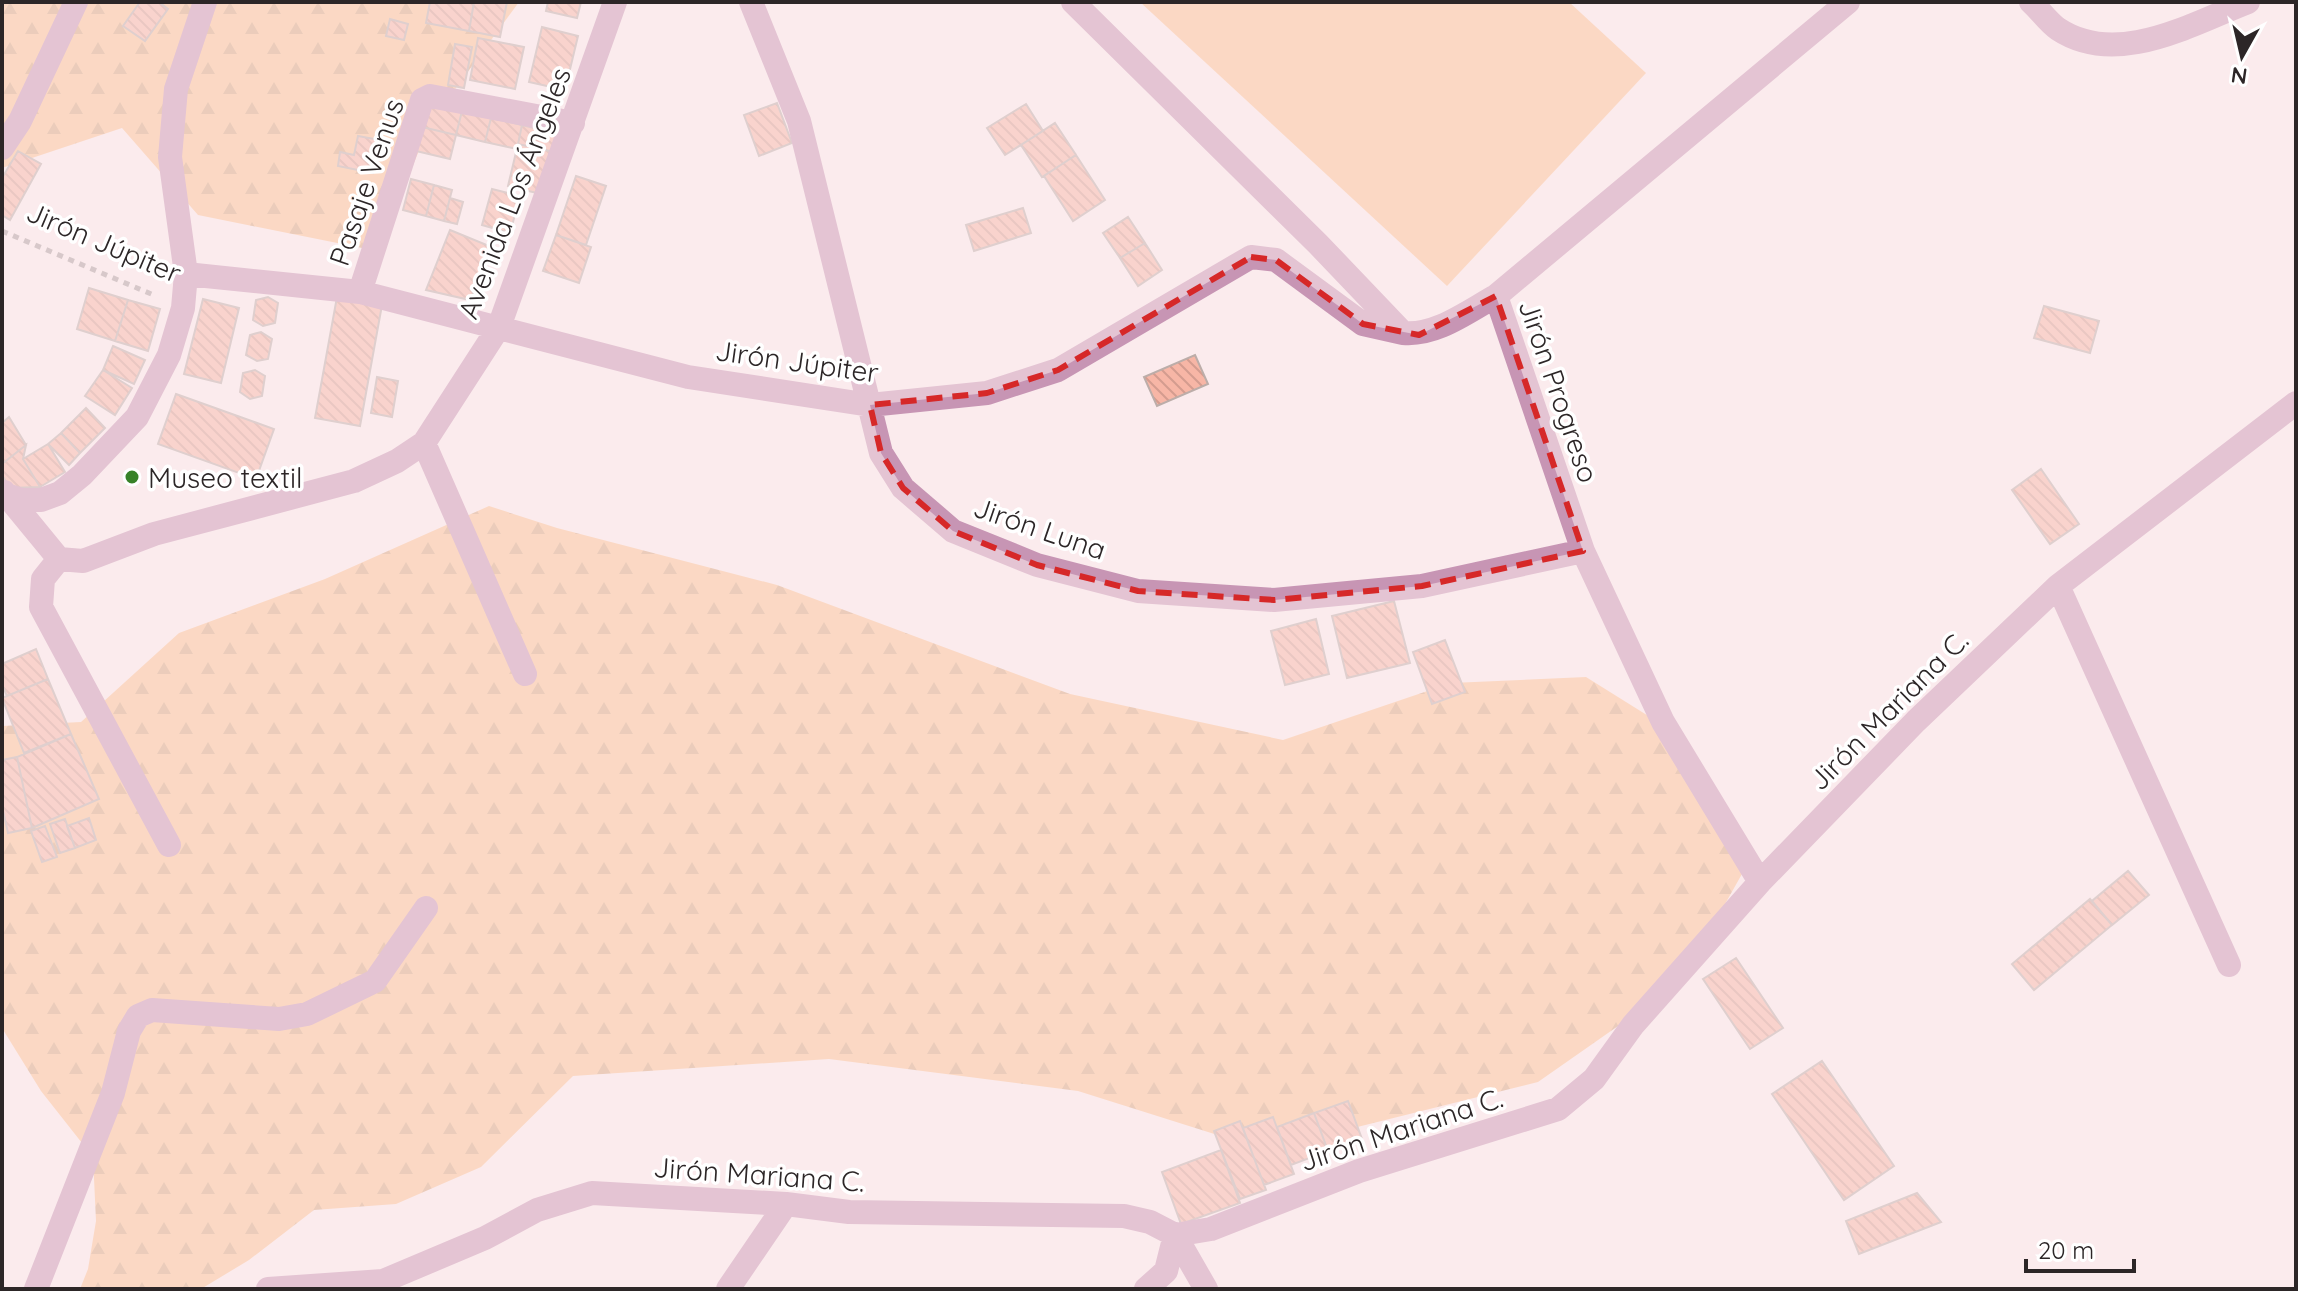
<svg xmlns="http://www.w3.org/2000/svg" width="2298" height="1291" viewBox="0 0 2298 1291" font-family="Quicksand,sans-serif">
<defs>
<pattern id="forest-firs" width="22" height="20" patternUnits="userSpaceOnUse" patternTransform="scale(2)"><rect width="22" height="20" fill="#fbc293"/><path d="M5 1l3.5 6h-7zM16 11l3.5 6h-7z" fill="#d7a77f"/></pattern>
<pattern id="building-back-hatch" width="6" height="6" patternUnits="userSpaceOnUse" patternTransform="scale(2)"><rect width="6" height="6" fill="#f7b6a6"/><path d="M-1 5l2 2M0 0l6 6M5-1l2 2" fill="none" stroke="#d49c8f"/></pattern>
</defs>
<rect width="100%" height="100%" fill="#fbebed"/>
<path fill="url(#forest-firs)" d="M2,2H519L431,122L377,251L198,215L122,128L2,168Z
M489,506L557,528L777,585L1070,694L1283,740L1451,683L1586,677L1666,727L1751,858L1681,982L1538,1082L1265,1150L1078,1091L829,1059L573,1076L481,1167L396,1204L314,1210L249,1260L201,1289H80L88,1269L96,1221L93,1157L41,1091L2,1028V726L81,722L179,633L325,579Z"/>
<path fill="#fbc293" d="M1140,2H1569L1646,73L1447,286Z"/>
<path fill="url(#building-back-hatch)" stroke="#bcada9" stroke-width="2" d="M140,2H159L168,9L145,41L123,26Z
M430,2H474L469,31L426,23Z
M474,2H507L500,37L469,31Z
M548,2H581L577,18L546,11Z
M390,19L408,24L404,40L386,36Z
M542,27L578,36L565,90L529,82Z
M478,38L524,47L515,89L470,80Z
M455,44L472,47L464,88L448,85Z
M428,103L462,111L456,135L422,127Z
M777,103L792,143L759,156L744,115Z
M1026,104L1043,131L1005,155L987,128Z
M462,111L491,118L485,142L456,135Z
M491,118L522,125L517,149L485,142Z
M1055,123L1076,155L1042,177L1021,145Z
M522,125L558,134L554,152L518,144Z
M422,127L456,135L450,159L416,151Z
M358,136L380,140L373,173L338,166L340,152L354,155Z
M518,144L554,152L545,195L508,186Z
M18,151L41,164L10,220L2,215V178Z
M1076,155L1105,200L1073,221L1044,176Z
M576,176L606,186L586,245L556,235Z
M411,179L434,185L426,216L403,210Z
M434,185L452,190L444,221L426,216Z
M492,189L520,196L510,233L482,225Z
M450,198L463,202L457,224L444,221Z
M1023,208L1031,233L974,251L966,225Z
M1128,217L1145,243L1120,258L1103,233Z
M450,230L494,248L470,300L426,290Z
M556,235L591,247L579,283L543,271Z
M1145,243L1162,270L1138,286L1120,258Z
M89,288L128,300L115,341L77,329Z
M268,297L278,303L275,323L263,326L253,320L256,300Z
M337,297L382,305L360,426L315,418Z
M203,299L239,308L221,383L184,374Z
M128,300L160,309L148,351L115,341Z
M2044,306L2099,321L2090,353L2034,338Z
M261,332L272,339L268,359L257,361L246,355L250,335Z
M113,346L145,360L134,384L103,370Z
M1195,355L1208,384L1157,406L1144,377Z
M103,370L132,388L115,415L85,396Z
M255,370L265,376L262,396L250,399L240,392L243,373Z
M377,377L398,381L392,417L371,413Z
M176,394L274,429L256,479L158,444Z
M86,408L105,428L80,453L61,433Z
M9,417L26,445L2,464V423Z
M61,433L80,453L69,465L48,444Z
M48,444L65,472L40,487L23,459Z
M26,445L23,459L40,487L10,488L2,475V464Z
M2041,469L2079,524L2050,544L2012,490Z
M1394,601L1410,663L1347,678L1332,616Z
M1316,619L1329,674L1285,685L1271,631Z
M1445,640L1465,692L1432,704L1413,652Z
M36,649L48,679L7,696L2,685V664Z
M48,679L71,734L24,753L2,698Z
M71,734L99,799L32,828L17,757Z
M17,757L32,828L8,833L2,806V760Z
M89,818L96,840L75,848L67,826Z
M65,819L75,848L60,853L50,824Z
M45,826L57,857L42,862L31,831Z
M2128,871L2149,895L2112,925L2092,901Z
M2090,899L2112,925L2034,990L2012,964Z
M1736,958L1783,1028L1750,1049L1703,979Z
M1822,1061L1894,1166L1844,1200L1772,1094Z
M1348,1101L1362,1139L1328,1151L1314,1113Z
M1314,1113L1328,1151L1291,1165L1277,1127Z
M1273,1117L1294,1174L1264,1185L1243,1128Z
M1240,1121L1266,1190L1240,1199L1214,1131Z
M1221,1150L1240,1203L1181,1224L1162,1172Z
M1917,1193L1941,1222L1859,1254L1846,1221Z"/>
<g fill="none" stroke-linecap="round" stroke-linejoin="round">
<path stroke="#aa9e9f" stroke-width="5" stroke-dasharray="6 6" stroke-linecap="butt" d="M2,231L156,296"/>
<path stroke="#c795b4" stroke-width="24" d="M751,2L799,121L881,453L903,488L953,531L1037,565L1138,591L1274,600L1422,586L1583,551
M1073,2L1318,244L1403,333C1436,336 1467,312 1496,296L1583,551L1663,722L1760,882
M2031,2C2040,10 2048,22 2058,29C2117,68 2191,24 2248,2
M2,148L20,121L76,2
M186,274L360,292L688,377L870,405L987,393L1058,370L1251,257L1276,260L1363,324L1403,333
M360,292L422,100L430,96L573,123
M1496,296L1848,2
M424,443L525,674
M4,492L59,559L83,561L154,534L354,481L397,461L424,443L499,327L615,2
M3,494L21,500H41L60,493L82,475L137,417L169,355L183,308L186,274L170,157L176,89L205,2
M59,559L43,579L41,607L169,845
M2058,586L2229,965
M1175,1235L1206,1289
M36,1289L113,1093L129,1031L138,1016L152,1010L279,1019L307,1014L375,981L426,908
M268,1289L383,1281L485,1238L537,1210L592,1193L786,1204L849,1212L1124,1216L1150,1222L1175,1235L1211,1229L1359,1171L1558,1109L1594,1079L1633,1025L1760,882L1916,721L2058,586L2296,403
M728,1289L786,1204
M1146,1289L1166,1271L1175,1235"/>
</g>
<path d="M0 0H2298V1291H0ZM1251,257L1276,260L1363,324L1419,335L1496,296L1583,551L1422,586L1274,600L1138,591L1037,565L953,531L903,488L881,453L870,405L987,393L1058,370Z" fill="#fbebed" fill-opacity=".55" fill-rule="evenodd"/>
<path fill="none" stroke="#d62828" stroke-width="6" stroke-dasharray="16 10" stroke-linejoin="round" d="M1251,257L1276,260L1363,324L1419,335L1496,296L1583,551L1422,586L1274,600L1138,591L1037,565L953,531L903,488L881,453L870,405L987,393L1058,370Z"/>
<circle fill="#388128" stroke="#fff" stroke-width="3" cx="132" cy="477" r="8"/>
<g text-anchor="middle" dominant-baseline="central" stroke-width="7" stroke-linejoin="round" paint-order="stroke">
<g font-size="28" fill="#2c2627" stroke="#fff">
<text transform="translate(366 182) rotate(-71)">Pasaje Venus</text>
<text transform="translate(514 193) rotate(-69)">Avenida Los Ángeles</text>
<text transform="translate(104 242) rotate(23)">Jirón Júpiter</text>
<text transform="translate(797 361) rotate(8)">Jirón Júpiter</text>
<text transform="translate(1559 391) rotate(71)">Jirón Progreso</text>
<text transform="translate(1040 528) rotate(19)">Jirón Luna</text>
<text transform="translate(1888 710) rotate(-45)">Jirón Mariana C.</text>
<text transform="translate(1401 1129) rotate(-18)">Jirón Mariana C.</text>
<text transform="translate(759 1174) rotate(4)">Jirón Mariana C.</text>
</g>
<g font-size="28" fill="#2c2627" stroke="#fff" text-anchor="start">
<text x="148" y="477">Museo textil</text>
</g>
</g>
<rect width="2298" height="1291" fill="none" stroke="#2c2627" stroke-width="8"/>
<g transform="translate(2242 56) rotate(188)" stroke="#ffffff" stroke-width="6" paint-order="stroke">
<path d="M0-6L14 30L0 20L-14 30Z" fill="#2c2627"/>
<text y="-12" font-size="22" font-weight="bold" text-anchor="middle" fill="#2c2627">N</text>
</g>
<path d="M2026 1259v12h108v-12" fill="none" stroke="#2c2627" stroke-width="4"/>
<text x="2038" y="1259" font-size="24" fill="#2c2627" stroke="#ffffff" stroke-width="6" paint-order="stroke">20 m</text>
</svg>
